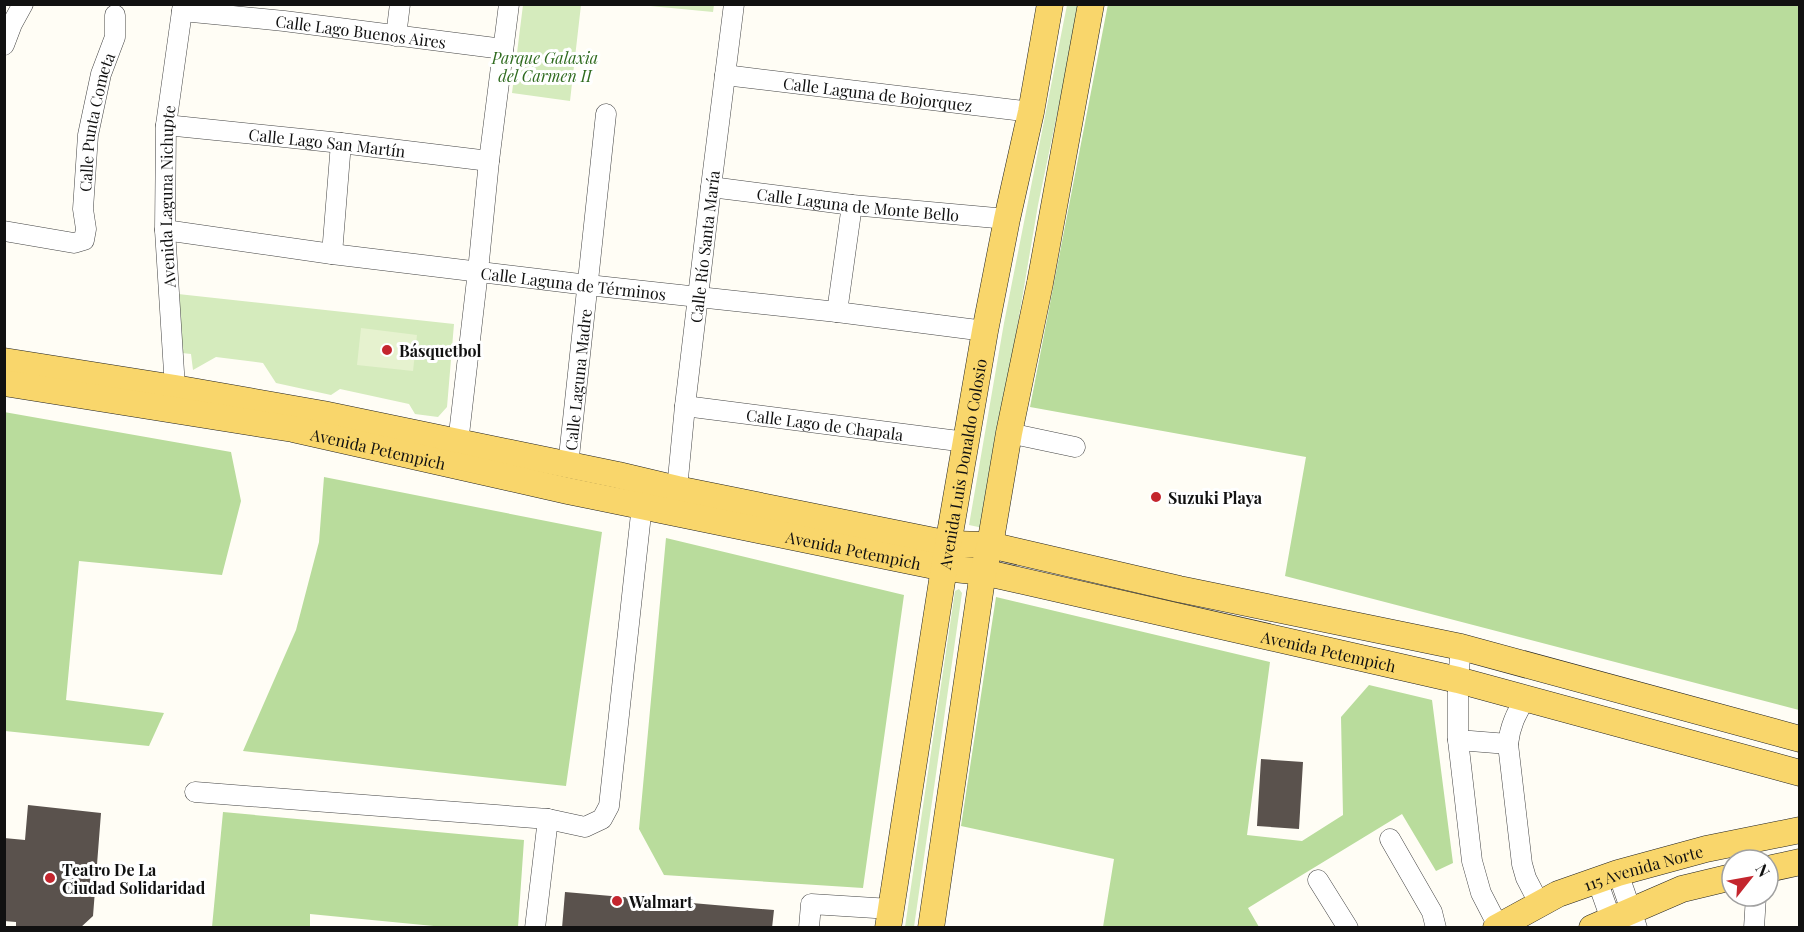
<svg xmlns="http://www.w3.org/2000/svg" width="1804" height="932" viewBox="0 0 1804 932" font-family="'Playfair Display',serif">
<rect width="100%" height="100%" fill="#fffdf5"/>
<path fill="#d5ebbd" d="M523,5H581L570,101L512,93Z
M640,5H714L713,12Z
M1067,5H1080L1038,205L983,528L969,525L1004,323Z
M178,294L454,324L447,407L438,417L415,414L409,404L340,389L331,395L276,383L263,363L216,357L193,370L191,354L182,353Z
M959,589L962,593L914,927H905L955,591Z"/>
<path fill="#b9dc9c" d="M1108,4L1799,5V710L1285,576L1306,457L1030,407Z
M4,412L231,452L241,501L222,575L79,561L66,700L164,713L149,746L5,731Z
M324,477L602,532L566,786L243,751L296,630L319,542Z
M666,538L904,595L863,888L664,875L639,829Z
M996,597L1270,662L1247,835L1302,841L1343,815L1341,717L1369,685L1432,700L1453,863L1436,871L1402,814L1248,908L1259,927H1103L1114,859L961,826Z
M223,812L524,840L518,927H444L310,914V927H212Z"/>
<path fill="#e6f2cf" d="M361,328L417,335L413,371L357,365Z"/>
<path fill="#5a524d" d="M1261,759L1303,762L1299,829L1257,826Z
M28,805L101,813L93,916L80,928H16V922L4,921V838L25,840Z
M565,892L774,910L772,928H562Z"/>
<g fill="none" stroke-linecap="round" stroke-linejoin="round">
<g stroke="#444" stroke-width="21">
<g id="minor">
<path id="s1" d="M182,11L284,21L503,49"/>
<path d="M396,36L400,4"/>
<path d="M4,45L12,24L23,4"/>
<path id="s2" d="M725,75L1031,112"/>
<path id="s3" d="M166,125L341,143L489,161"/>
<path id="s4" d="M711,187L852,205L1007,219"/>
<path id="s5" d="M165,230L332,254L588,285L837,312L985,331"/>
<path id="s6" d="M4,231L74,243L84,240L86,229L83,209L88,135L101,74L115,37V15"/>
<path d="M332,254L341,143"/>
<path d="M837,312L852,205"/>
<path id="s7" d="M175,388L165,230L166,125L183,4"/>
<path id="s8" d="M685,406L966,442"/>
<path d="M1009,433L1075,447"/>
<path d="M458,443L478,271L489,161L509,4"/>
<path id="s9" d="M568,466L606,114"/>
<path id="s10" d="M677,489L685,406L711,187L734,4"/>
<path d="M1461,647L1458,680V740L1472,861L1481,893L1498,926"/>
<path d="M1525,699C1516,714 1510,726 1508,744L1522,864L1526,878L1539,903"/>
<path d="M1458,740L1508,744"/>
<path d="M195,792L548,819L585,827L602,819L609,806L642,505"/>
<path d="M1390,839L1432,912L1436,928"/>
<path d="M1618,873L1637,928"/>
<path d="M1318,880L1348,928"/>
<path d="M1597,880L1614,928"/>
<path d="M535,928L548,819"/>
<path d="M809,928L811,904L891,909"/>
<path d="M1754,928L1756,896"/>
</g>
</g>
<g stroke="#222" stroke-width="27">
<g id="major">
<path d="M4,361L175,388L323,414L618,475L677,489L949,544L990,545L1179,589L1461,647L1800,739"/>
<path id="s11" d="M4,383L293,429L568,491L944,568L983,572L1458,680L1800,773"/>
<path d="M1768,869L1800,862"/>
<path id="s12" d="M888,928L944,568L985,331L1007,219L1031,112L1050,4"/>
<path d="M931,928L983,572L990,545L1009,433L1040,283L1091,4"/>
<path id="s13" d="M1496,928L1558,894L1618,873L1706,849L1800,830"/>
<path d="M1592,928L1682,889L1732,877"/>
</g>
</g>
<use href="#minor" stroke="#fff" stroke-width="20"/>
<use href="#major" stroke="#f9d66b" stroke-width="26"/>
</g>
<g fill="#c4262e" stroke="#fff" stroke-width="2">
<circle cx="387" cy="350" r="6"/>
<circle cx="1156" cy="497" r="6"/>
<circle cx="50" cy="878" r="6"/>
<circle cx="617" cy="901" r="6"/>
</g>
<g text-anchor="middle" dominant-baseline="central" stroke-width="6" stroke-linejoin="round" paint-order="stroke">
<g font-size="16" fill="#111" stroke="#fff">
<text stroke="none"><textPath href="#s1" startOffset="180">Calle Lago Buenos Aires</textPath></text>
<text stroke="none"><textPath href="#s2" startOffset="154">Calle Laguna de Bojorquez</textPath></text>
<text stroke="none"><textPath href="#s6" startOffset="201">Calle Punta Cometa</textPath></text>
<text stroke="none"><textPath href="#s3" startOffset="162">Calle Lago San Martín</textPath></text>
<text stroke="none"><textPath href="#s7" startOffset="192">Avenida Laguna Nichupte</textPath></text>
<text stroke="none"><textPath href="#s4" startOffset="148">Calle Laguna de Monte Bello</textPath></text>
<text stroke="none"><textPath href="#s10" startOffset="244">Calle Río Santa María</textPath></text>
<text stroke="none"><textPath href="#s5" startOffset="412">Calle Laguna de Términos</textPath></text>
<text stroke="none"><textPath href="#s9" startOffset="87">Calle Laguna Madre</textPath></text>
<text stroke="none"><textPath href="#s8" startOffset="141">Calle Lago de Chapala</textPath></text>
<text stroke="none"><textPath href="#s11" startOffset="380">Avenida Petempich</textPath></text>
<text stroke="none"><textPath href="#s12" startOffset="470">Avenida Luis Donaldo Colosio</textPath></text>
<text stroke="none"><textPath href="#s11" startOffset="866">Avenida Petempich</textPath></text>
<text stroke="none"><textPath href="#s11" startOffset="1352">Avenida Petempich</textPath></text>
<text stroke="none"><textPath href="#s13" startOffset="160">115 Avenida Norte</textPath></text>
</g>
<g font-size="16" font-style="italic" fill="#2f6b1f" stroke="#fff">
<text x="545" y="57">Parque Galaxia<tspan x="545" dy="18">del Carmen II</tspan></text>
</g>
<g font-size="16" font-weight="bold" fill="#111" stroke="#fff" text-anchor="start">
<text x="399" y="350">Básquetbol</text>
<text x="1168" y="497">Suzuki Playa</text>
<text x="62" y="869">Teatro De La<tspan x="62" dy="18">Ciudad Solidaridad</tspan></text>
<text x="629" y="901">Walmart</text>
</g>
</g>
<rect width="1804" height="932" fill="none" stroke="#111111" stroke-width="12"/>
<g transform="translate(1750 878) rotate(59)"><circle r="28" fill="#ffffff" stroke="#a0a0a0" stroke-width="1.5"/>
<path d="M0-4.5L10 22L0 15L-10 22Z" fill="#c4262e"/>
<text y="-9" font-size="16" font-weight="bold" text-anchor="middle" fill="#111111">N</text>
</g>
</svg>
